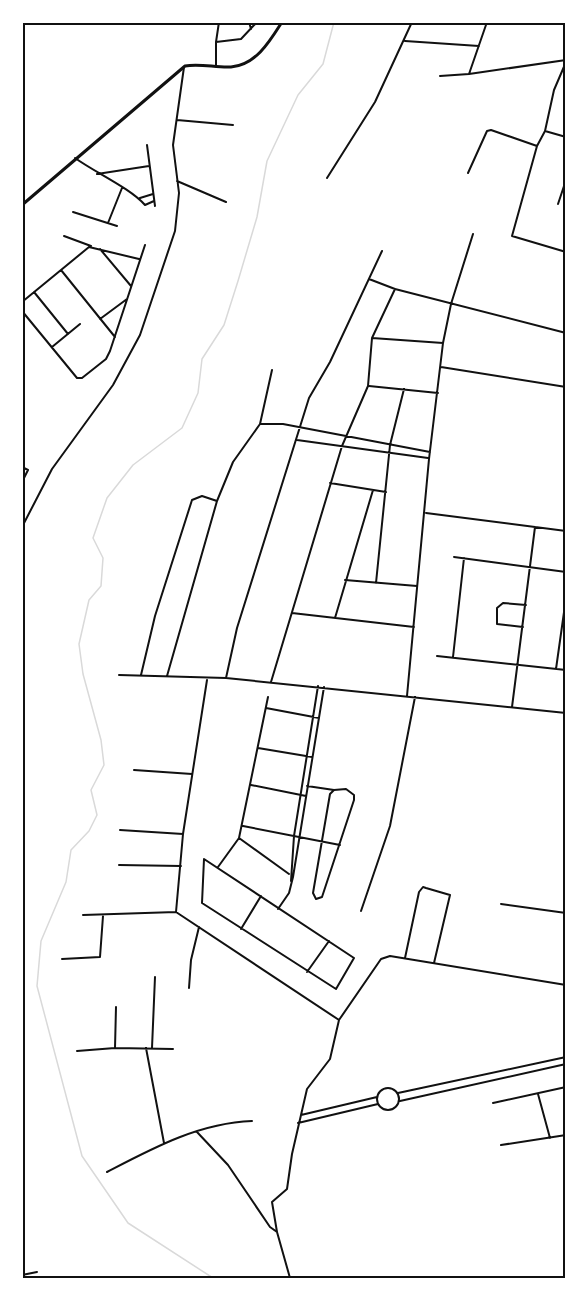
<svg xmlns="http://www.w3.org/2000/svg" width="588" height="1301" viewBox="0 0 588 1301" font-family="'PT Sans Narrow',sans-serif">
<rect width="100%" height="100%" fill="#fff"/>
<g fill="none" stroke-linecap="round" stroke-linejoin="round">
<path stroke="#d9d9d9" stroke-width="1.5" d="M213,1278L128,1223L82,1156L37,986L41,941L66,882L71,850L89,831L97,815L91,790L104,765L101,740L83,674L79,644L89,600L101,586L103,558L93,538L107,498L133,465L182,428L198,393L202,359L224,325L238,281L257,217L267,161L298,95L323,64L334,22"/>
<path stroke="#111" stroke-width="2" d="M219,22L216,42L241,39L257,22
M249,22L251,29
M405,41L479,46
M566,62L554,90L545,131L537,146L512,236L566,252
M216,66V42
M469,74L566,60
M440,76L469,74L487,22
M177,120L233,125
M545,131L566,137
M147,145L155,206
M75,158C96,173 130,188 145,205L154,201
M468,173L487,131L491,130L537,146
M97,174L149,166
M327,178L375,102L412,22
M177,181L226,202
M140,198L153,194
M558,204L566,180
M73,212L117,226
M108,223L122,188
M64,236L91,246
M100,249L131,286
M61,270L115,337
M369,279L395,289L566,333
M34,292L68,334
M22,302L89,247L139,259
M22,311L77,378H82L106,359L110,351L145,245
M100,319L127,299
M372,338L443,343
M52,347L80,324
M441,367L566,387
M369,386L438,393
M260,424H283L430,452
M297,440L428,458
M22,467L28,470L22,482
M330,483L386,492
M426,513L566,531
M22,527L52,469L113,385L140,335L175,231L179,193L173,145L184,67
M454,557L566,572
M345,580L417,586
M376,583L390,445L404,389
M292,613L414,627
M335,618L373,490
M523,627L497,624V608L503,603L526,605
M437,656L566,670
M453,657L464,558
M556,669L566,598
M119,675L226,678L566,713
M141,675L155,616L192,500L202,496L217,501
M167,676L217,501L233,462L260,424L272,370
M226,678L237,628L309,398L330,362L382,251
M271,682L342,446L368,386L372,338L395,289
M407,696L429,459L443,343L451,304L473,234
M512,707L535,527
M266,708L319,718
M258,748L312,757
M134,770L192,774
M251,785L306,796
M307,786L334,790
M346,789L354,795V800L322,897L316,899L313,893L330,794L334,790Z
M243,826L340,845
M120,830L183,834
M239,838L289,874
M204,859L354,958L336,989L202,903Z
M119,865L181,866
M218,867L239,838L268,697
M291,881L294,836L318,686
M501,904L566,913
M278,909L289,893L293,877L324,687
M361,911L390,826L415,697
M176,912L183,834L207,680
M83,915L176,912L339,1020
M241,929L261,896
M405,958L419,892L423,887L426,888L450,895L434,963
M62,959L100,957L103,916
M307,972L329,941
M189,988L191,960L199,927
M115,1048L116,1007
M146,1048L164,1143
M152,1048L155,977
M77,1051L115,1048L173,1049
M377 1099a11 11 0 1 1 22 0a11 11 0 1 1-22 0Z
M398,1093L566,1057
M538,1094L550,1138
M400,1101L566,1064
M493,1103L566,1087
M301,1115L377,1097
M298,1123L378,1104
M197,1132L228,1165L270,1227L277,1232
M501,1145L566,1135
M107,1172C153,1148 199,1123 252,1121
M22,1275L37,1272
M290,1278L277,1232L272,1202L287,1189L292,1154L307,1089L330,1059L339,1020L381,959L390,956L566,985"/>
<path stroke="#111" stroke-width="3" d="M22,205L185,66C200,63 216,68 231,67C256,65 270,41 282,22"/>
</g>
<rect width="588" height="1301" fill="none" stroke="#ffffff" stroke-width="48"/>
<rect x="24" y="24" width="540" height="1253" fill="none" stroke="#111" stroke-width="2"/>
</svg>
